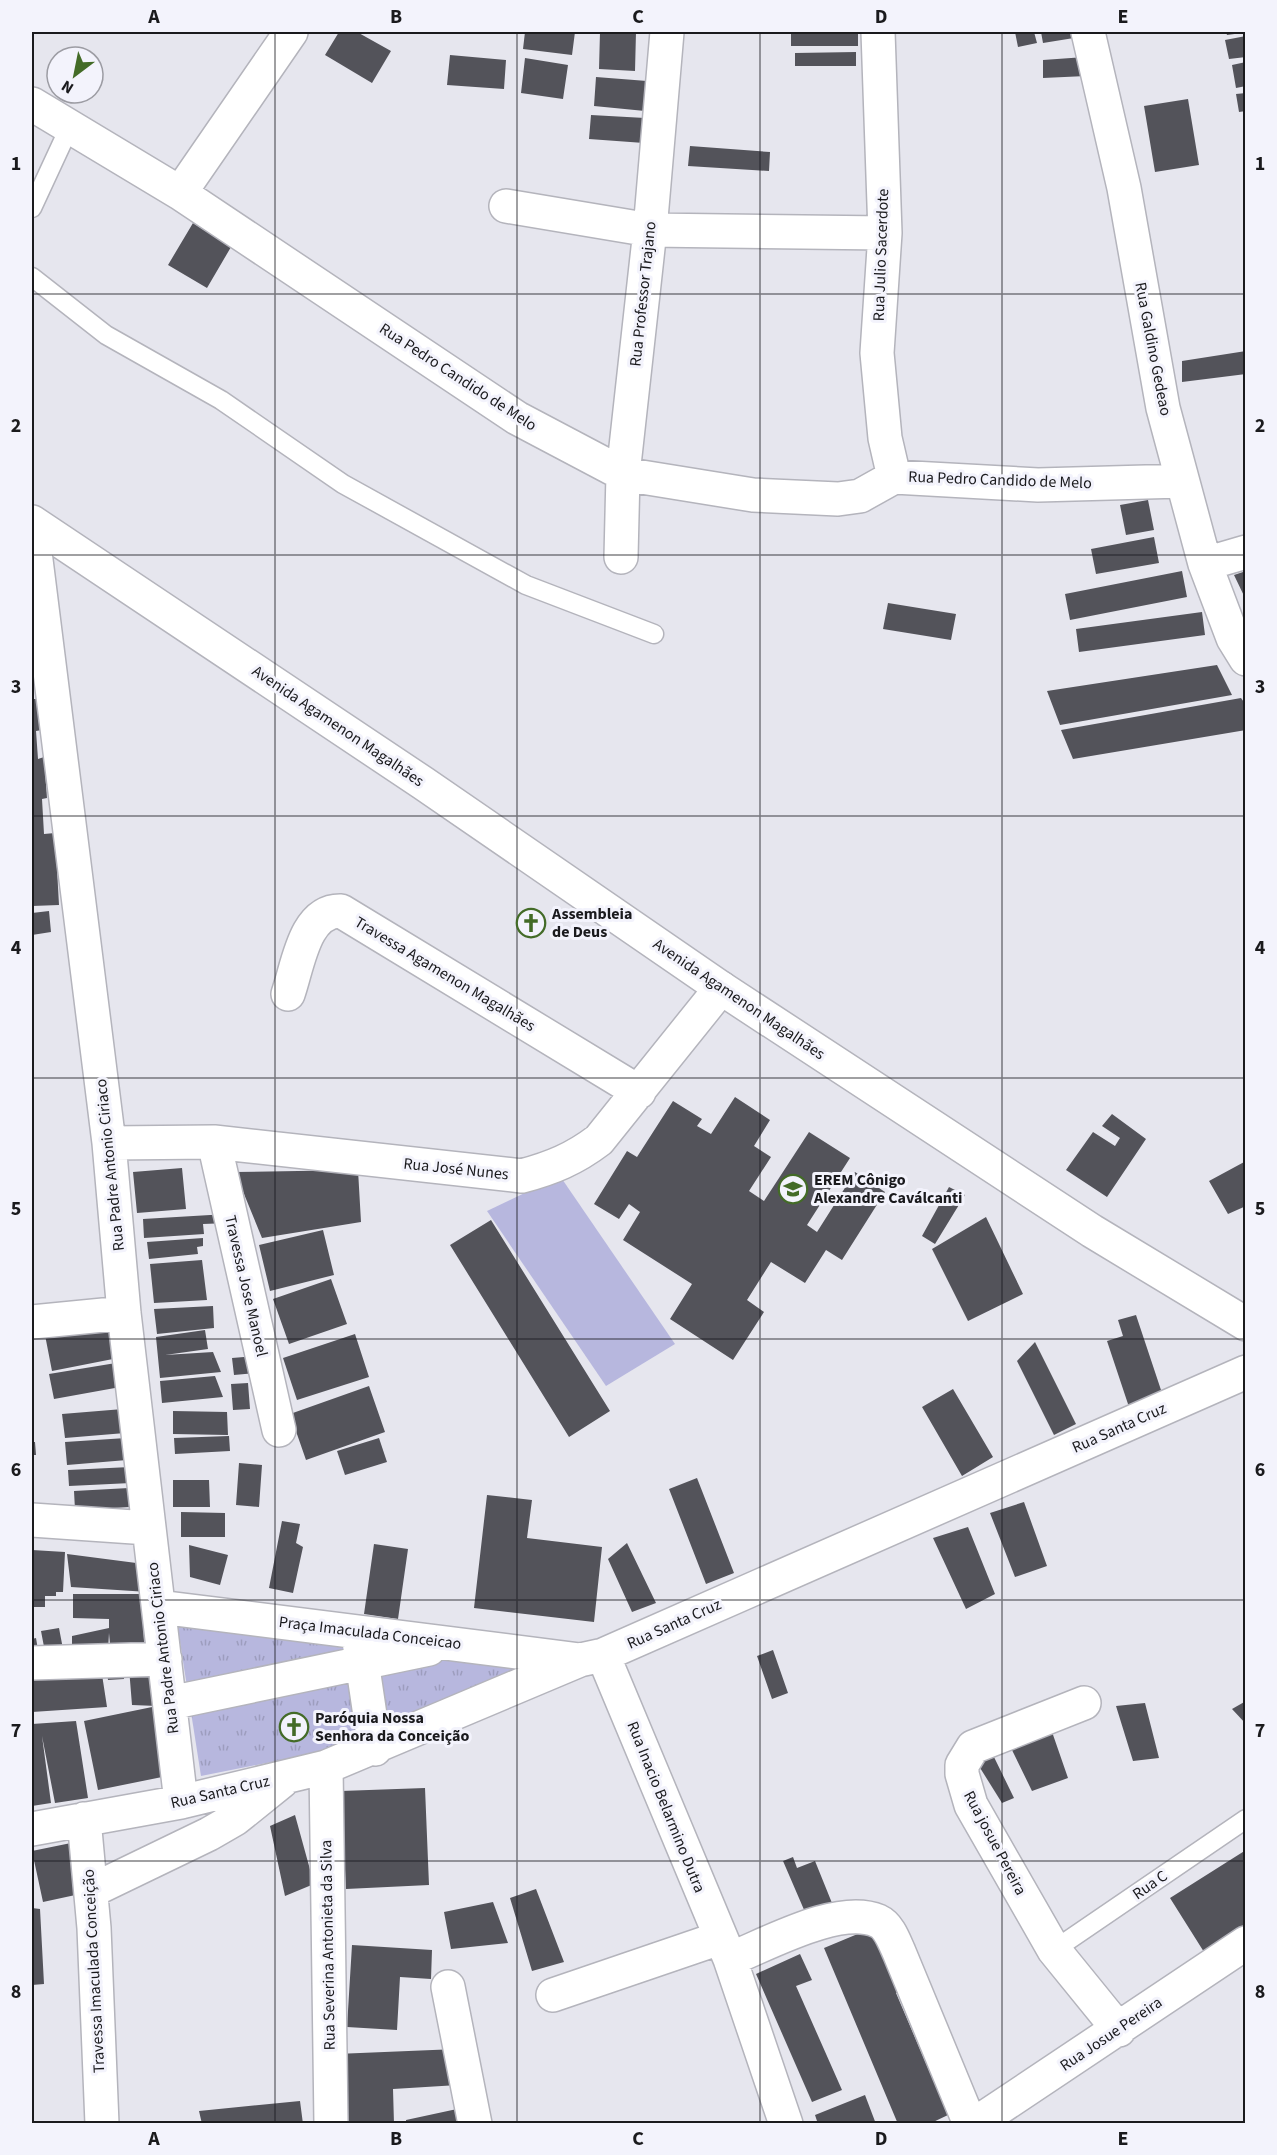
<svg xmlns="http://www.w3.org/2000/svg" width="1277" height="2155" viewBox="0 0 1277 2155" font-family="'Source Sans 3',sans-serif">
<defs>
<pattern id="park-tufts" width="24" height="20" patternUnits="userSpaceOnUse" patternTransform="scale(1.5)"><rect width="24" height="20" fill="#b7b7de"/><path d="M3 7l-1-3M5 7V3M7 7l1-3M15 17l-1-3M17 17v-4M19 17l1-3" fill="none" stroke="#9d9dbe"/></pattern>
</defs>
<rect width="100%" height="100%" fill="#e6e6ee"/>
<path fill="#b7b7de" d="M560,1176L675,1344L606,1386L487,1211Z"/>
<path fill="url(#park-tufts)" d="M177,1623L540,1667L366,1743L201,1776Z"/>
<path fill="#53535a" d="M339,32H357L391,51L372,83L325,55Z
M525,32H575L572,55L523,49Z
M600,32H636L635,71L599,69Z
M791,32H858V46H791Z
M1015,32H1034L1037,43L1018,47Z
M1041,32H1079L1080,37L1043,43Z
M1226,32H1242V33L1227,35Z
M1246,36V57L1229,59L1225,40Z
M856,52V66H795V53Z
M450,55L506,60L504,89L447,85Z
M1085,57L1086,76L1043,78V60Z
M525,58L568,65L563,99L521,93Z
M1246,62V86L1236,88L1232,65Z
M596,77L647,81L645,111L594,106Z
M1246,93V111L1239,112L1236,94Z
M1188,99L1199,165L1155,172L1144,106Z
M591,115L645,118L644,143L589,139Z
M690,146L770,152L769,171L688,166Z
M193,223L231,247L207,288L168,265Z
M1246,351V374L1182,382V361Z
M1148,500L1154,530L1126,535L1120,505Z
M1154,537L1159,563L1096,574L1091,549Z
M1182,571L1187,597L1070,620L1065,594Z
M1246,571V600L1234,575Z
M888,603L956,614L951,640L883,629Z
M1202,612L1205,635L1079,652L1076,629Z
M1217,665L1232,695L1060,725L1047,691Z
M1241,698L1246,705V730L1073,759L1061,730Z
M32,699H38L42,730L36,731L38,759L44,757L47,798L42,799L44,834L55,833L59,905L32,906Z
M49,911L51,932L32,935V913Z
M735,1097L770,1120L754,1146L771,1157L749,1191L764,1201L809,1132L850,1158L807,1225L817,1232L855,1172L885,1192L842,1260L826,1250L805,1283L771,1262L747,1300L764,1312L733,1360L670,1319L692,1284L623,1240L640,1212L629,1204L619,1219L594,1204L627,1151L637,1157L673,1101L702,1119L697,1126L711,1134Z
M1112,1114L1146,1139L1107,1197L1066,1170L1093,1132L1115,1146L1120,1138L1102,1126Z
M1246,1161V1206L1228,1214L1209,1181Z
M182,1168L186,1209L137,1213L133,1172Z
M358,1170L361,1222L262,1238L235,1172Z
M949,1187L965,1195L935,1244L922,1236Z
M227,1214L228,1223L203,1224L204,1234L144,1238L143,1219Z
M986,1217L1023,1294L968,1321L932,1249Z
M491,1220L610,1411L569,1437L450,1245Z
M323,1230L334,1275L270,1291L259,1245Z
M203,1238V1246L197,1247L198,1254L149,1259L147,1242Z
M202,1260L207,1300L154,1303L150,1264Z
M331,1279L347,1324L289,1344L273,1299Z
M213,1306L214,1328L157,1334L154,1309Z
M1136,1315L1163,1396L1129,1407L1107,1341L1123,1336L1118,1320Z
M111,1323L118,1358L52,1371L45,1335Z
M205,1330L208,1349L165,1355L213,1352L221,1372L160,1378L156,1337Z
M355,1334L369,1377L297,1400L283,1358Z
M1035,1342L1076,1424L1054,1435L1017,1361Z
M256,1356L257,1373L234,1375L232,1358Z
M122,1362L126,1386L54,1399L49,1374Z
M215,1376L223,1397L162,1403L160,1381Z
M248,1383L250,1409L233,1410L231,1384Z
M369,1386L385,1432L306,1460L290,1414Z
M953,1389L993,1457L962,1476L922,1407Z
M123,1409L125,1433L65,1438L62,1414Z
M173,1411L227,1412L228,1435L173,1434Z
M229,1436L230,1451L175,1454L174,1438Z
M126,1438L127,1460L67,1465L65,1442Z
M379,1438L387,1462L345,1475L337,1451Z
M32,1442H35L36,1455H32Z
M32,1459L34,1460L33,1479H32Z
M239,1463L262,1465L259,1507L236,1505Z
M130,1467L131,1483L69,1486L68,1470Z
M697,1478L734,1573L706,1584L669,1489Z
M173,1480H209L210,1507H173Z
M129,1488L130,1507L75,1510L74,1491Z
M487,1495L532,1500L527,1538L602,1547L594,1622L474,1608Z
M1024,1502L1047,1566L1015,1577L990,1513Z
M181,1512L225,1513V1537H181Z
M282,1521L300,1524L296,1543L303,1547L293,1593L269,1588Z
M968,1527L995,1594L966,1609L933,1538Z
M627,1543L656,1603L632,1612L608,1559Z
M374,1544L408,1549L398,1619L364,1614Z
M189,1545L228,1555L220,1585L190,1577Z
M32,1550L65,1552L63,1592H56V1596H45V1607H32Z
M67,1554L144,1564L148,1592L71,1587Z
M73,1594H142L144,1642L110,1644L109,1633L108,1650L72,1649V1636L109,1628V1619L73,1618Z
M59,1628L63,1649L45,1652L41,1631Z
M36,1638L38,1650L32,1651V1639Z
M773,1650L788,1693L772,1699L757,1656Z
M157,1666V1706L132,1705L129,1668Z
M123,1667L124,1679L108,1680L106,1668Z
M101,1668L107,1707L32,1712V1671Z
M1246,1701V1724L1232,1709Z
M1145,1703L1159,1758L1133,1761L1116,1706Z
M157,1706L167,1776L98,1790L84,1721Z
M76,1721L88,1798L55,1803L42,1736L51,1803L32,1806V1724Z
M1051,1729L1068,1778L1032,1791L1011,1748Z
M993,1755L1014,1798L1002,1803L977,1763Z
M425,1788L429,1885L346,1889L341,1791Z
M295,1815L314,1884L285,1896L270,1826Z
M71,1843L80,1894L43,1902L32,1851Z
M1246,1850V1925L1204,1952L1170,1898Z
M793,1857L797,1868L815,1861L834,1908L808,1919L783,1861Z
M536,1889L564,1962L532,1971L510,1898Z
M493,1902L508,1943L451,1949L444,1912Z
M32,1908L40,1909L44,1984L32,1985Z
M872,1928L909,1987L896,1993L948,2115L929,2124H898L824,1948Z
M352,1945L432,1950L431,1979L400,1977L397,2030L347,2027Z
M800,1954L812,1980L796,1986L842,2090L812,2102L756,1974Z
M457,2049L458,2085L393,2089L394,2124H339L336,2054Z
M865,2095L876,2124H818L815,2115Z
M300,2101L303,2124H202L199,2111Z
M457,2109L460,2124H406V2120Z"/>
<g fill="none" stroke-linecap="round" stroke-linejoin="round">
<g stroke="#b4b4bc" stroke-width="21">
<path id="lane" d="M32,208L70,126
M32,277L106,335L221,400L343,484L526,585L654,634
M1054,1950L1246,1819"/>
</g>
<g stroke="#b4b4bc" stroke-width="36">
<path id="street" d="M878,32L885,233L877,353L885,438L894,477
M1088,32L1124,188L1163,408L1205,564L1233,638L1246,659
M32,104L180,193L517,418L623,474L753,495L838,499L860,496L894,477L1038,485L1182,481
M180,193L291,32
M506,206L650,230L885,233
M32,528L109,1143L124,1313L181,1802
M621,557L623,474L650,230L667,32
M1205,564L1246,552
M288,994C298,966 304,910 341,911L639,1092
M214,1142L279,1430
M109,1143L214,1142L522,1176C552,1168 574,1159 599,1140L721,988
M32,1322L124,1313
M32,1520L148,1528
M159,1607L580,1660
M359,1641L375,1749
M603,1655L730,1959L786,2124
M32,1663L165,1659
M170,1703L429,1649
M1084,1703L973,1747L962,1765V1774L971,1805L1054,1950L1119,2030
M326,1767L331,2124
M84,1819L94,1928L102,2124
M32,1829L181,1802L326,1767L580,1660L603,1655L1246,1372
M91,1891L209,1834L235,1819L281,1782
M730,1959C768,1944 839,1904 878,1921C889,1926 894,1941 899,1952L970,2124
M448,1987L475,2124
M553,1995L720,1938
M975,2124L1246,1943"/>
</g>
<g stroke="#b4b4bc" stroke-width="36">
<path id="primary" d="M32,522L423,783L721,988L1092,1231L1246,1324"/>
</g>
<use href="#lane" stroke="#fff" stroke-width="18"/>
<use href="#street" stroke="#fff" stroke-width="33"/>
<use href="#primary" stroke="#fff" stroke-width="33"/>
</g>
<path fill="none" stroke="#1a1a1d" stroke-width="1.5" stroke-opacity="0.55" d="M275,32V2124M517,32V2124M760,32V2124M1002,32V2124M32,294H1246M32,555H1246M32,816H1246M32,1078H1246M32,1339H1246M32,1600H1246M32,1861H1246"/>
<defs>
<g id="church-ring" transform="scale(1.5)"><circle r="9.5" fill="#f3f3fc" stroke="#436b27" stroke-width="1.5"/><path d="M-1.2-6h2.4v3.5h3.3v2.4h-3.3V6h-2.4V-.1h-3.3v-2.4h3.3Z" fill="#436b27"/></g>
<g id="school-ring" transform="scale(1.5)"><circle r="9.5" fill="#f3f3fc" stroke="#436b27" stroke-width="1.5"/><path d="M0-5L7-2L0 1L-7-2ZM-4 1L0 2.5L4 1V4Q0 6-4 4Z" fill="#436b27"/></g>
</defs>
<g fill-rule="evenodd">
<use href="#church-ring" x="531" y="923"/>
<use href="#school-ring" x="793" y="1189"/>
<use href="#church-ring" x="294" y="1727"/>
</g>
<g text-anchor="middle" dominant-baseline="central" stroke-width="6" stroke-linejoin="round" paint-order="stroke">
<g font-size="16" fill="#1a1a1d" stroke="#f3f3fc">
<text transform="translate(881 255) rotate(-88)">Rua Julio Sacerdote</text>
<text transform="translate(643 294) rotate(-84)">Rua Professor Trajano</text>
<text transform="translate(1153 349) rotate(79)">Rua Galdino Gedeao</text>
<text transform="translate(458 377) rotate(33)">Rua Pedro Candido de Melo</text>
<text transform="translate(1000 480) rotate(2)">Rua Pedro Candido de Melo</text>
<text transform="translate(338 726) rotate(34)">Avenida Agamenon Magalhães</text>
<text transform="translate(445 974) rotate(31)">Travessa Agamenon Magalhães</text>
<text transform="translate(739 999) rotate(34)">Avenida Agamenon Magalhães</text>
<text transform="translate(110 1165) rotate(-96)">Rua Padre Antonio Ciriaco</text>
<text transform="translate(456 1169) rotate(6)">Rua José Nunes</text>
<text transform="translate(246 1286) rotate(77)">Travessa Jose Manoel</text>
<text transform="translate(1119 1428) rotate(-24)">Rua Santa Cruz</text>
<text transform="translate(674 1624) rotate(-24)">Rua Santa Cruz</text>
<text transform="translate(370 1633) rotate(7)">Praça Imaculada Conceicao</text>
<text transform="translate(163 1648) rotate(-97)">Rua Padre Antonio Ciriaco</text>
<text transform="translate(220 1792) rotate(-13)">Rua Santa Cruz</text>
<text transform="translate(666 1807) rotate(68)">Rua Inacio Belarmino Dutra</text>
<text transform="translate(995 1843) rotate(62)">Rua josue Pereira</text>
<text transform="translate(1150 1885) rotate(-35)">Rua C</text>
<text transform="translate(328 1945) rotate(-91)">Rua Severina Antonieta da Silva</text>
<text transform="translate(94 1971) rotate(-93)">Travessa Imaculada Conceição</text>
<text transform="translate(1111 2034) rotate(-34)">Rua Josue Pereira</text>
</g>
<g font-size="16" font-weight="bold" fill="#1a1a1d" stroke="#f3f3fc" text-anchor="start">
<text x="552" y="914">Assembleia<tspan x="552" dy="18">de Deus</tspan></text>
<text x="814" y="1180">EREM Cônigo<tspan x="814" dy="18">Alexandre Caválcanti</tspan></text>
<text x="315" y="1718">Paróquia Nossa<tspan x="315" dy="18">Senhora da Conceição</tspan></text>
</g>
</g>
<rect width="1277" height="2155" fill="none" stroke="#f3f3fc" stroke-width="66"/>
<g transform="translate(75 75) rotate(212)"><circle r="28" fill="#f3f3fc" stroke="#9c9ca3" stroke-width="1.5"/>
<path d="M0-4.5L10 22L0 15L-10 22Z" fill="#436b27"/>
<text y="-9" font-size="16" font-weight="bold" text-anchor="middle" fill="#1a1a1d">N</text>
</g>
<rect x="33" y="33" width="1211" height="2089" fill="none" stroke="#1a1a1d" stroke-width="2"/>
<g font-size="20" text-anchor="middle" font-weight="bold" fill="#1a1a1d">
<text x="154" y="23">A</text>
<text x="396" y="23">B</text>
<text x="638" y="23">C</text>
<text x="881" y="23">D</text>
<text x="1123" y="23">E</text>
<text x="16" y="170">1</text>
<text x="1260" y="170">1</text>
<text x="16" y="432">2</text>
<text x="1260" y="432">2</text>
<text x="16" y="693">3</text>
<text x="1260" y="693">3</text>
<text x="16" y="954">4</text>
<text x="1260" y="954">4</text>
<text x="16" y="1215">5</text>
<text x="1260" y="1215">5</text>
<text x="16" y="1476">6</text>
<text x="1260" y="1476">6</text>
<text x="16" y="1737">7</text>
<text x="1260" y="1737">7</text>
<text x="16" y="1998">8</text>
<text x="1260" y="1998">8</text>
<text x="154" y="2145">A</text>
<text x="396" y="2145">B</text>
<text x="638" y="2145">C</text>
<text x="881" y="2145">D</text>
<text x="1123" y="2145">E</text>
</g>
</svg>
